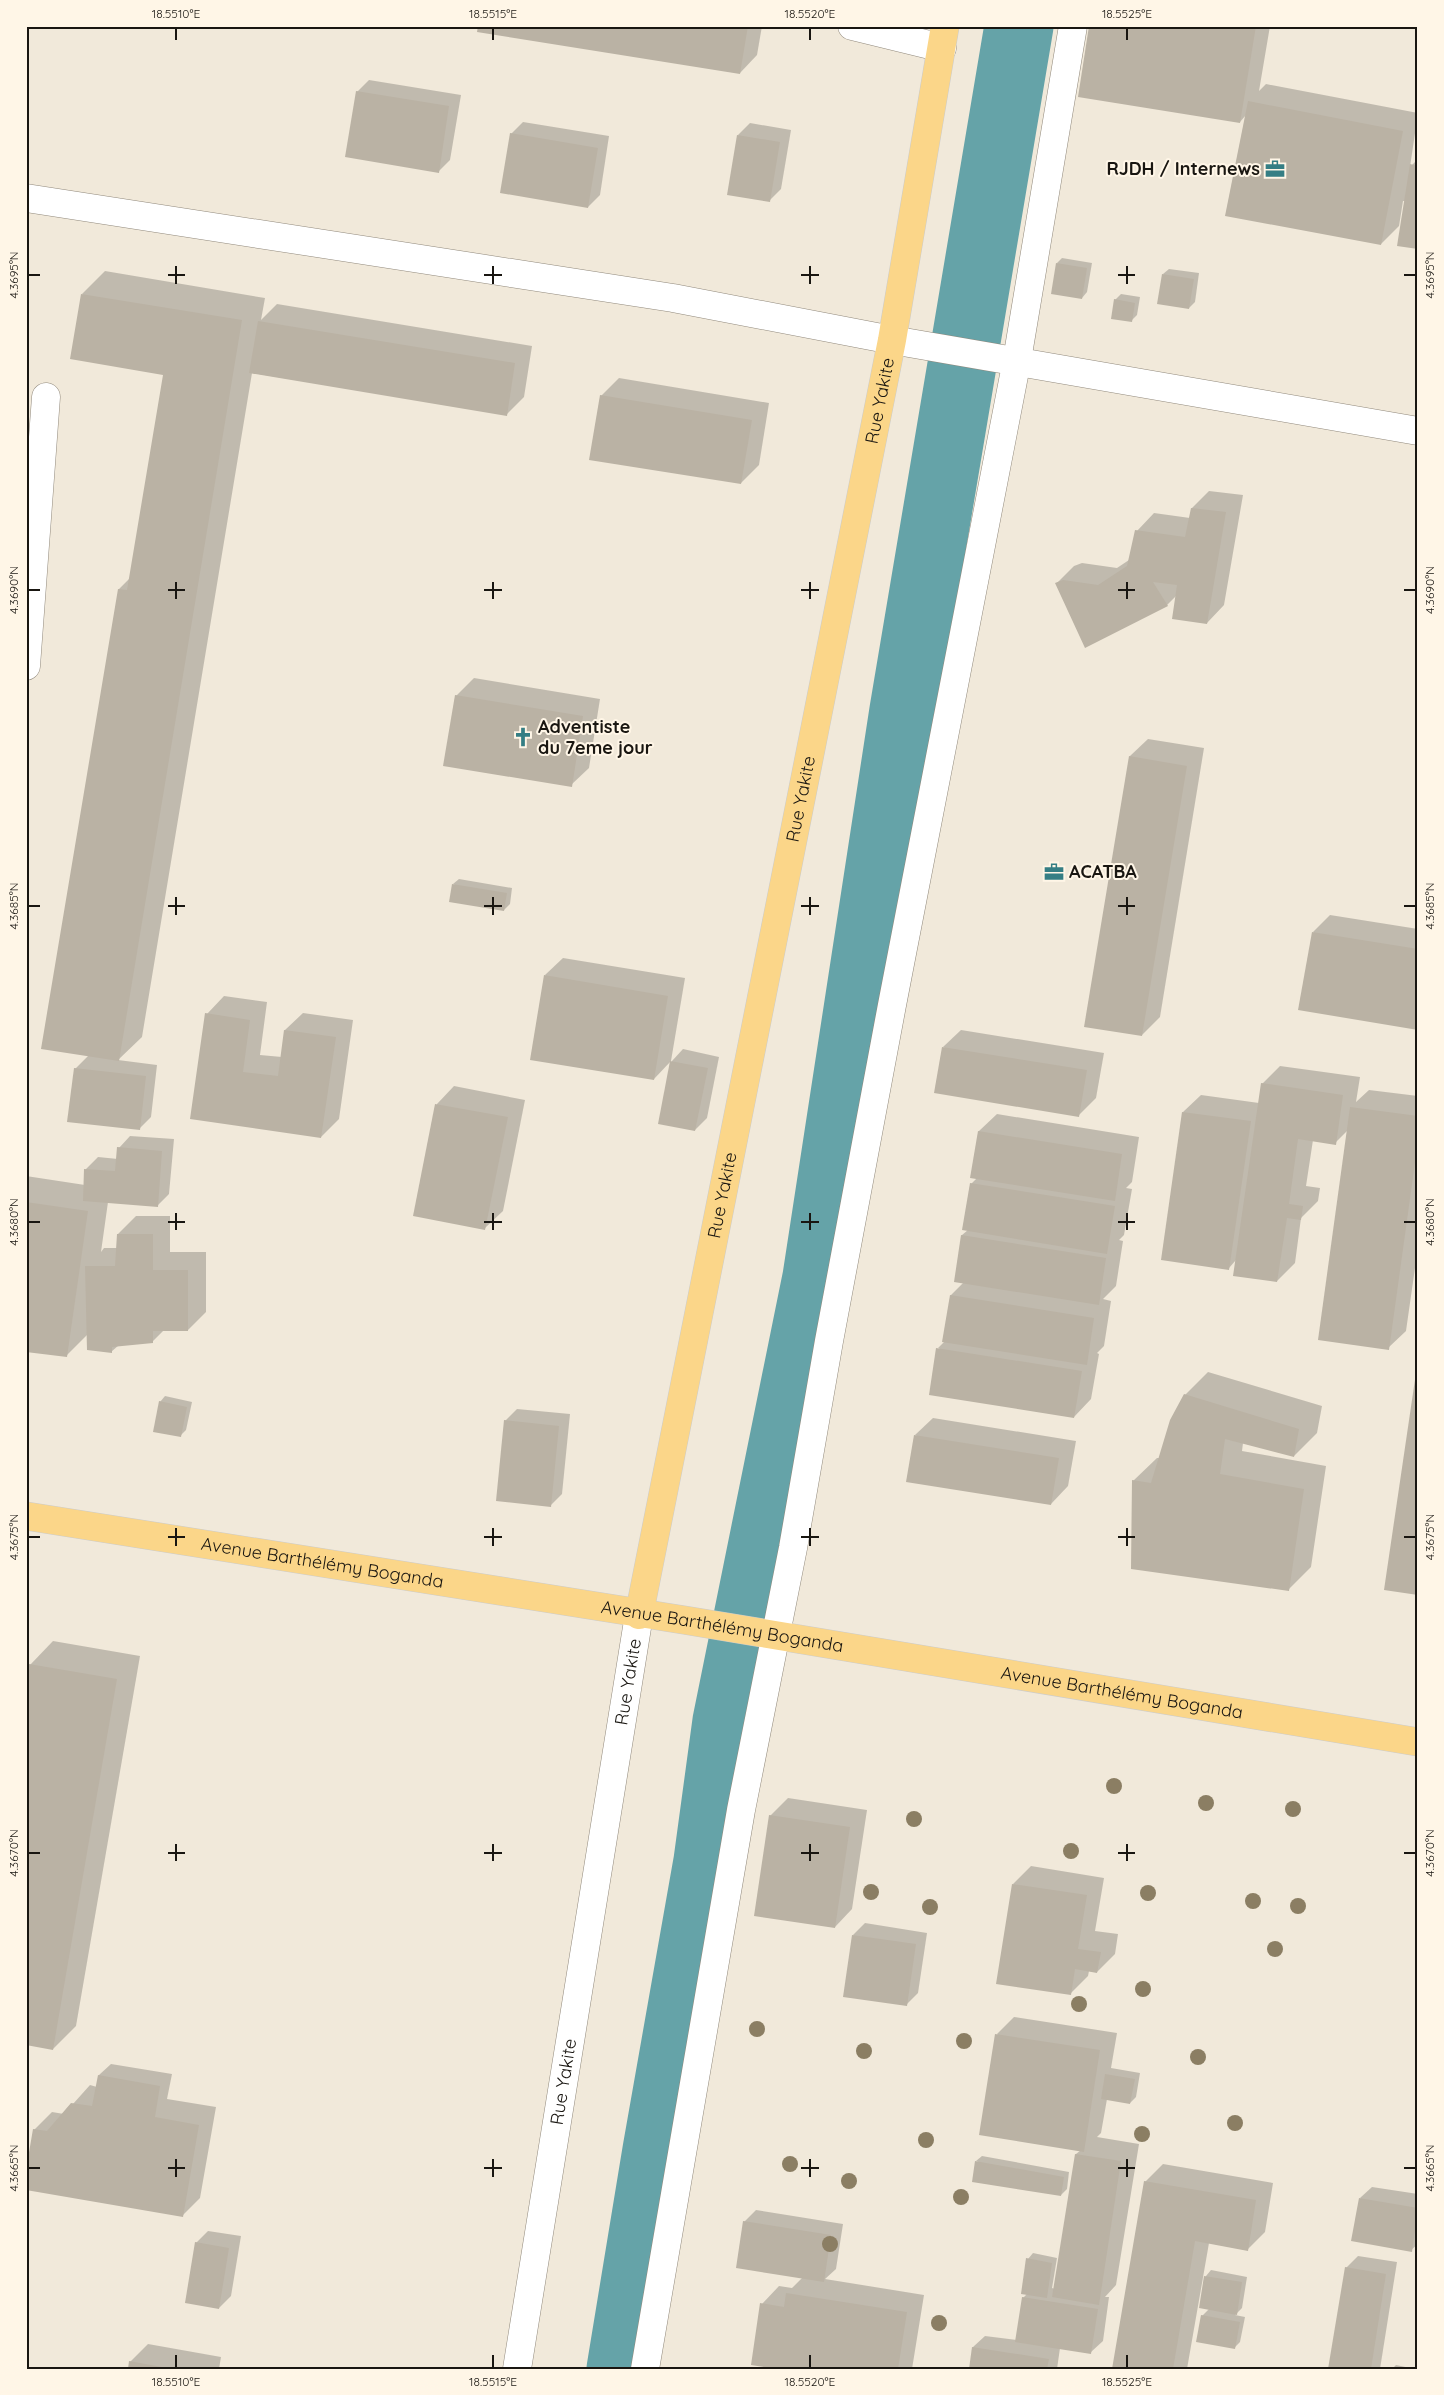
<svg xmlns="http://www.w3.org/2000/svg" width="1444" height="2395" viewBox="0 0 1444 2395" font-family="Quicksand,sans-serif">
	<style>
		.shadow { fill: #0003 }
		.lines { fill: none; stroke-linecap: round; stroke-linejoin: round }
		.river { stroke: #65a3a8; stroke-width: 69 }
		.building { fill: #bab2a4 }
		.minor-casing { stroke: #91897c; stroke-width: 29 }
		.major-casing { stroke: #cccccb; stroke-width: 29 }
		.minor { stroke: #fff; stroke-width: 28 }
		.major { stroke: #fbd689; stroke-width: 28 }
		.tree { fill: #8b7e63 }
		.ticks { fill: none; stroke: #191611; stroke-width: 2 }
		.labels { text-anchor: middle; stroke-width: 4; stroke-linejoin: round; paint-order: stroke }
		.poi-label { font-size: 18px; font-weight: bold; fill: #191611; stroke: #fff6e7; text-anchor: start }
		.street-label { font-size: 18px; fill: #191611; stroke: #fff6e7 }
		.neatline { fill: none; stroke: #191611; stroke-width: 2 }
		.ticks-label { font-size: 12px; text-anchor: middle; fill: #191611 }
	</style>
	<rect width="100%" height="100%" fill="#f1e9da"/>
	<!-- shadow -->
	<g class="shadow">
		<path d="M479,26H762L757,55L740,73Z"/>
		<path d="M1090,26H1270L1259,91L1266,84L1418,113L1410,167L1418,159V248L1406,201H1403L1399,226L1381,244L1246,115L1240,122Z"/>
		<path d="M369,80L461,95L450,160L438,172L357,92Z"/>
		<path d="M523,122L609,136L600,195L588,207L511,134Z"/>
		<path d="M750,123L791,130L781,189L769,201L738,135Z"/>
		<path d="M1062,258L1092,263L1087,292L1082,298L1057,263Z"/>
		<path d="M1169,269L1199,273L1195,302L1189,308L1163,274Z"/>
		<path d="M105,271L265,298L261,320L277,304L532,346L524,397L507,414L252,373L142,1037L118,1060L157,1065L151,1117L139,1129L75,1069L89,1055L43,1048L119,589L131,577L164,374L82,294Z"/>
		<path d="M1121,294L1140,297L1137,315L1131,321L1115,300Z"/>
		<path d="M619,378L769,403L759,465L741,483L601,396Z"/>
		<path d="M1209,491L1243,495L1224,605L1207,623L1176,596L1167,605L1056,584L1074,566L1082,563L1117,568L1129,560L1137,531L1154,513L1190,518L1192,508Z"/>
		<path d="M474,678L600,699L589,768L571,785L456,696Z"/>
		<path d="M1148,739L1204,748L1160,1017L1142,1035L1130,756Z"/>
		<path d="M459,879L512,888L510,904L504,910L453,884Z"/>
		<path d="M1330,915L1418,929V1028L1313,932Z"/>
		<path d="M563,958L685,978L671,1061L654,1079L545,975Z"/>
		<path d="M224,996L267,1002L260,1055L282,1057L285,1030L303,1013L353,1020L339,1119L321,1137L192,1118L207,1014Z"/>
		<path d="M961,1030L1104,1053L1096,1098L1079,1115L943,1047Z"/>
		<path d="M683,1049L719,1057L707,1118L695,1130L659,1123L672,1061Z"/>
		<path d="M1280,1066L1360,1077L1356,1102L1369,1090L1418,1096V1247L1406,1331L1388,1348L1348,1130L1335,1143L1313,1140L1306,1186L1320,1188L1318,1201L1301,1218L1295,1263L1277,1281L1236,1260L1229,1268L1183,1112L1201,1095L1259,1103L1262,1084Z"/>
		<path d="M454,1086L525,1100L503,1211L485,1228L415,1215L437,1104Z"/>
		<path d="M997,1114L1139,1137L1132,1182L1126,1188L1132,1189L1124,1235L1119,1240L1123,1241L1116,1286L1103,1299L1111,1301L1104,1346L1097,1353L1099,1354L1091,1399L1074,1417L938,1348L945,1341L951,1295L964,1282L962,1235L968,1230L971,1184L977,1178L979,1131Z"/>
		<path d="M130,1136L174,1139L169,1194L157,1206L108,1202L101,1252L104,1248H117L118,1234L136,1216H170V1252H206V1312L188,1330H164L152,1342L119,1345L111,1352L88,1334L66,1356L26,1350V1176L85,1185L86,1169L98,1157L118,1159L119,1148Z"/>
		<path d="M1208,1372L1322,1406L1317,1433L1294,1456L1243,1443L1242,1451L1326,1466L1311,1567L1288,1590L1133,1481L1157,1458H1160L1185,1395Z"/>
		<path d="M165,1396L192,1402L186,1430L180,1436L160,1402Z"/>
		<path d="M517,1409L570,1414L562,1494L550,1506L505,1421Z"/>
		<path d="M933,1418L1076,1441L1068,1486L1051,1504L915,1435Z"/>
		<path d="M53,1641L140,1656L76,2026L53,2049L30,1665Z"/>
		<path d="M788,1798L867,1810L852,1909L835,1927L770,1816Z"/>
		<path d="M1031,1866L1104,1878L1095,1931L1118,1934L1115,1954L1097,1972L1089,1971L1088,1976L1070,1994L1013,1884Z"/>
		<path d="M865,1923L927,1933L918,1993L906,2005L853,1935Z"/>
		<path d="M1014,2017L1117,2033L1111,2068L1140,2073L1136,2097L1130,2103L1107,2099L1101,2133L1097,2137L1139,2144L1116,2285L1105,2297H1109L1103,2341L1091,2352L1060,2348L1057,2369H970L973,2347L985,2336L1017,2340L1023,2298L1027,2294L1028,2259L1033,2253L1057,2258L1052,2288L1055,2289L1076,2154L1081,2150L997,2034Z"/>
		<path d="M111,2064L172,2074L167,2099L216,2107L200,2198L182,2216L27,2189L26,2193V2154H30L34,2130L52,2112L64,2114L90,2085L97,2087L99,2075Z"/>
		<path d="M982,2156L1069,2172L1067,2189L1061,2195L976,2161Z"/>
		<path d="M1163,2164L1273,2183L1265,2232L1247,2250L1209,2243L1187,2369H1113L1145,2182Z"/>
		<path d="M1372,2187L1418,2194V2244L1411,2250L1360,2198Z"/>
		<path d="M756,2210L843,2224L836,2269L825,2279L924,2295L912,2369H786L762,2304L779,2286L792,2288L803,2277L744,2222Z"/>
		<path d="M208,2231L241,2236L231,2296L219,2308L196,2243Z"/>
		<path d="M1358,2256L1397,2262L1380,2369H1329L1346,2268Z"/>
		<path d="M1211,2270L1247,2277L1242,2308L1235,2315L1245,2317L1240,2342L1234,2348L1202,2316L1209,2309L1200,2307L1206,2276Z"/>
		<path d="M148,2344L221,2357L219,2369H129L130,2362Z"/>
		<path d="M1396,2365L1415,2369H1392Z"/>
	</g>
	<g class="lines">
		<!-- river -->
		<path class="river" d="M621,2369L657,2150L708,1861L727,1721L817,1277L904,710L1019,26"/>
	</g>
	<!-- building -->
	<g class="building">
		<path d="M478,26H748L740,74L477,32Z"/>
		<path d="M1089,26H1256L1240,123L1078,97Z"/>
		<path d="M356,91L449,106L439,173L345,157Z"/>
		<path d="M1248,101L1403,131L1381,245L1225,216Z"/>
		<path d="M510,133L598,148L588,208L500,193Z"/>
		<path d="M737,135L780,142L770,202L727,195Z"/>
		<path d="M1410,164L1418,166V249L1397,246Z"/>
		<path d="M1056,263L1087,268L1082,299L1051,294Z"/>
		<path d="M1162,274L1194,279L1189,309L1157,304Z"/>
		<path d="M81,294L242,320L119,1061L41,1049L118,589L127,590L163,375L70,359Z"/>
		<path d="M1114,299L1135,303L1132,322L1111,319Z"/>
		<path d="M258,321L515,363L507,416L249,373Z"/>
		<path d="M600,395L752,420L741,484L589,460Z"/>
		<path d="M1191,508L1226,512L1207,624L1172,619L1177,585L1153,582L1168,606L1085,648L1055,583L1063,580L1098,585L1127,566L1135,530L1185,537Z"/>
		<path d="M455,695L583,716L572,787L443,766Z"/>
		<path d="M1129,756L1187,766L1142,1036L1084,1027Z"/>
		<path d="M452,884L507,893L504,911L449,902Z"/>
		<path d="M1312,932L1418,949V1030L1298,1010Z"/>
		<path d="M544,975L668,996L654,1080L530,1060Z"/>
		<path d="M205,1013L250,1020L243,1072L278,1076L284,1030L336,1037L321,1138L190,1119Z"/>
		<path d="M942,1047L1087,1070L1079,1117L934,1093Z"/>
		<path d="M670,1061L708,1068L695,1131L658,1124Z"/>
		<path d="M74,1068L146,1076L140,1130L67,1122Z"/>
		<path d="M1261,1083L1343,1095L1336,1145L1298,1139L1289,1204L1303,1206L1301,1220L1287,1218L1277,1282L1233,1276Z"/>
		<path d="M435,1104L508,1117L485,1230L413,1216Z"/>
		<path d="M1350,1107L1418,1116V1141L1389,1350L1318,1340Z"/>
		<path d="M1182,1112L1251,1121L1229,1270L1161,1260Z"/>
		<path d="M978,1131L1122,1154L1115,1201L970,1178Z"/>
		<path d="M117,1147L162,1151L158,1207L83,1201L84,1169L115,1171Z"/>
		<path d="M970,1183L1115,1206L1107,1254L962,1230Z"/>
		<path d="M26,1202L88,1211L67,1357L26,1352Z"/>
		<path d="M117,1234H153V1270H188V1331H153V1343L112,1347V1353L87,1350L85,1266H115Z"/>
		<path d="M961,1235L1106,1258L1099,1305L954,1282Z"/>
		<path d="M950,1295L1094,1318L1087,1365L942,1342Z"/>
		<path d="M936,1348L1082,1371L1074,1418L929,1395Z"/>
		<path d="M1417,1366H1418V1595L1384,1590Z"/>
		<path d="M1184,1394L1299,1429L1294,1457L1225,1439L1220,1474L1304,1489L1289,1591L1131,1569L1132,1480L1151,1483L1170,1420Z"/>
		<path d="M159,1401L187,1407L181,1437L153,1432Z"/>
		<path d="M504,1420L559,1426L551,1507L496,1501Z"/>
		<path d="M914,1435L1059,1458L1051,1505L906,1482Z"/>
		<path d="M29,1664L117,1679L53,2050L26,2045V1678Z"/>
		<path d="M769,1815L850,1827L835,1928L754,1916Z"/>
		<path d="M1012,1884L1087,1895L1078,1949L1101,1952L1097,1973L1075,1969L1071,1995L996,1984Z"/>
		<path d="M852,1935L916,1944L907,2006L843,1997Z"/>
		<path d="M995,2034L1100,2050L1084,2152L979,2135Z"/>
		<path d="M1105,2074L1135,2079L1130,2104L1101,2099Z"/>
		<path d="M98,2075L160,2086L155,2117L199,2125L183,2217L26,2190V2170L33,2129L47,2131L71,2103L92,2106Z"/>
		<path d="M1075,2154L1121,2161L1099,2305L1052,2297Z"/>
		<path d="M975,2161L1064,2177L1061,2196L972,2182Z"/>
		<path d="M1144,2181L1256,2200L1248,2251L1195,2241L1173,2369H1112Z"/>
		<path d="M1359,2198L1418,2208L1412,2252L1351,2241Z"/>
		<path d="M743,2221L831,2235L824,2282L736,2268Z"/>
		<path d="M195,2242L229,2248L219,2309L185,2303Z"/>
		<path d="M1026,2258L1052,2263L1047,2298L1021,2294Z"/>
		<path d="M1345,2267L1386,2274L1371,2369H1328Z"/>
		<path d="M1204,2276L1242,2282L1237,2315L1199,2308Z"/>
		<path d="M786,2293L907,2312L898,2369H778L751,2365L760,2303L784,2307Z"/>
		<path d="M1022,2297L1098,2309L1091,2354L1015,2342Z"/>
		<path d="M1201,2315L1240,2322L1235,2349L1196,2342Z"/>
		<path d="M972,2347L1049,2359L1047,2369H969Z"/>
		<path d="M129,2361L167,2368V2369H128Z"/>
	</g>
	<g class="lines">
		<defs>
			<g id="minor">
				<path d="M852,26L942,48"/>
				<path d="M26,198L673,298L892,340L1418,431"/>
				<path d="M26,666L46,397"/>
				<path id="s1" d="M517,2369L639,1615"/>
				<path d="M645,2369L741,1810L793,1548L829,1341L892,1005L1017,360L1073,26"/>
			</g>
			<g id="major">
				<path id="s2" d="M26,1516L684,1620L1418,1742"/>
				<path id="s3" d="M639,1615L892,340L945,26"/>
			</g>
		</defs>
		<!-- minor casing -->
		<use href="#minor" class="minor-casing"/>
		<!-- major casing -->
		<use href="#major" class="major-casing"/>
		<!-- minor -->
		<use href="#minor" class="minor"/>
		<!-- major -->
		<use href="#major" class="major"/>
	</g>
	<!-- trees -->
	<g class="tree">
		<circle cx="1114" cy="1786" r="8"/>
		<circle cx="1206" cy="1803" r="8"/>
		<circle cx="1293" cy="1809" r="8"/>
		<circle cx="914" cy="1819" r="8"/>
		<circle cx="1071" cy="1851" r="8"/>
		<circle cx="871" cy="1892" r="8"/>
		<circle cx="1148" cy="1893" r="8"/>
		<circle cx="1253" cy="1901" r="8"/>
		<circle cx="1298" cy="1906" r="8"/>
		<circle cx="930" cy="1907" r="8"/>
		<circle cx="1275" cy="1949" r="8"/>
		<circle cx="1143" cy="1989" r="8"/>
		<circle cx="1079" cy="2004" r="8"/>
		<circle cx="757" cy="2029" r="8"/>
		<circle cx="964" cy="2041" r="8"/>
		<circle cx="864" cy="2051" r="8"/>
		<circle cx="1198" cy="2057" r="8"/>
		<circle cx="1235" cy="2123" r="8"/>
		<circle cx="1142" cy="2134" r="8"/>
		<circle cx="926" cy="2140" r="8"/>
		<circle cx="790" cy="2164" r="8"/>
		<circle cx="849" cy="2181" r="8"/>
		<circle cx="961" cy="2197" r="8"/>
		<circle cx="830" cy="2244" r="8"/>
		<circle cx="939" cy="2323" r="8"/>
	</g>
	<!-- ticks -->
	<path class="ticks" d="M176,28V40M493,28V40M810,28V40M1127,28V40M176,266V284M493,266V284M810,266V284M1127,266V284M28,275H40M168,275H185M484,275H502M801,275H819M1118,275H1135M1404,275H1416M176,582V599M493,582V599M810,582V599M1127,582V599M28,590H40M168,590H185M484,590H502M801,590H819M1118,590H1135M1404,590H1416M176,897V915M493,897V915M810,897V915M1127,897V915M28,906H40M168,906H185M484,906H502M801,906H819M1118,906H1135M1404,906H1416M176,1213V1230M493,1213V1230M810,1213V1230M1127,1213V1230M28,1222H40M168,1222H185M484,1222H502M801,1222H819M1118,1222H1135M1404,1222H1416M176,1528V1546M493,1528V1546M810,1528V1546M1127,1528V1546M28,1537H40M168,1537H185M484,1537H502M801,1537H819M1118,1537H1135M1404,1537H1416M176,1844V1861M493,1844V1861M810,1844V1861M1127,1844V1861M28,1853H40M168,1853H185M484,1853H502M801,1853H819M1118,1853H1135M1404,1853H1416M176,2159V2177M493,2159V2177M810,2159V2177M1127,2159V2177M28,2168H40M168,2168H185M484,2168H502M801,2168H819M1118,2168H1135M1404,2168H1416M176,2355V2368M493,2355V2368M810,2355V2368M1127,2355V2368"/>
	<!-- icons -->
	<defs>
		<symbol id="office-bare" viewBox="-9 -9 18 18"><path d="M-6-3h4V-5.5h4V-3h4V5H-6ZM-1-4.5V-3h2v-1.5ZM-6 0V1H6V0Z" fill="#357e84" stroke="#fff6e7" stroke-width="2.5" paint-order="stroke"/></symbol>
		<symbol id="church-bare" viewBox="-9 -9 18 18"><path d="M-1.2-6h2.4v3.5h3.3v2.4h-3.3V6h-2.4V-.1h-3.3v-2.4h3.3Z" fill="#357e84" stroke="#fff6e7" stroke-width="2.5" paint-order="stroke"/></symbol>
	</defs>
	<g fill-rule="evenodd">
		<use href="#office-bare" x="1261" y="155" width="28" height="28"/>
		<use href="#church-bare" x="509" y="723" width="28" height="28"/>
		<use href="#office-bare" x="1040" y="858" width="28" height="28"/>
	</g>
	<g class="labels">
		<!-- poi labels -->
		<g class="poi-label">
			<text x="1260" y="175" text-anchor="end">RJDH / Internews</text>
			<text x="538" y="733">Adventiste<tspan x="538" dy="21">du 7eme jour</tspan></text>
			<text x="1069" y="878">ACATBA</text>
		</g>
		<!-- street labels -->
		<g class="street-label">
			<text dy="6" stroke="none"><textPath href="#s3" startOffset="1238">Rue Yakite</textPath></text>
			<text dy="6" stroke="none"><textPath href="#s3" startOffset="832">Rue Yakite</textPath></text>
			<text dy="6" stroke="none"><textPath href="#s3" startOffset="428">Rue Yakite</textPath></text>
			<text dy="6" stroke="none"><textPath href="#s2" startOffset="300">Avenue Barthélémy Boganda</textPath></text>
			<text dy="6" stroke="none"><textPath href="#s2" startOffset="705">Avenue Barthélémy Boganda</textPath></text>
			<text dy="6" stroke="none"><textPath href="#s1" startOffset="696">Rue Yakite</textPath></text>
			<text dy="6" stroke="none"><textPath href="#s2" startOffset="1110">Avenue Barthélémy Boganda</textPath></text>
			<text dy="6" stroke="none"><textPath href="#s1" startOffset="291">Rue Yakite</textPath></text>
		</g>
	</g>
	<!-- border -->
	<rect width="1444" height="2395" fill="none" stroke="#fff6e7" stroke-width="55"/>
	<rect x="28" y="28" width="1388" height="2340" class="neatline"/>
	<g class="ticks-label">
		<text x="176" y="18">18.5510°E</text>
		<text x="493" y="18">18.5515°E</text>
		<text x="810" y="18">18.5520°E</text>
		<text x="1127" y="18">18.5525°E</text>
		<text transform="translate(14 275) rotate(-90)" y="4">4.3695°N</text>
		<text transform="translate(1430 275) rotate(-90)" y="4">4.3695°N</text>
		<text transform="translate(14 590) rotate(-90)" y="4">4.3690°N</text>
		<text transform="translate(1430 590) rotate(-90)" y="4">4.3690°N</text>
		<text transform="translate(14 906) rotate(-90)" y="4">4.3685°N</text>
		<text transform="translate(1430 906) rotate(-90)" y="4">4.3685°N</text>
		<text transform="translate(14 1222) rotate(-90)" y="4">4.3680°N</text>
		<text transform="translate(1430 1222) rotate(-90)" y="4">4.3680°N</text>
		<text transform="translate(14 1537) rotate(-90)" y="4">4.3675°N</text>
		<text transform="translate(1430 1537) rotate(-90)" y="4">4.3675°N</text>
		<text transform="translate(14 1853) rotate(-90)" y="4">4.3670°N</text>
		<text transform="translate(1430 1853) rotate(-90)" y="4">4.3670°N</text>
		<text transform="translate(14 2168) rotate(-90)" y="4">4.3665°N</text>
		<text transform="translate(1430 2168) rotate(-90)" y="4">4.3665°N</text>
		<text x="176" y="2386">18.5510°E</text>
		<text x="493" y="2386">18.5515°E</text>
		<text x="810" y="2386">18.5520°E</text>
		<text x="1127" y="2386">18.5525°E</text>
	</g>
</svg>
